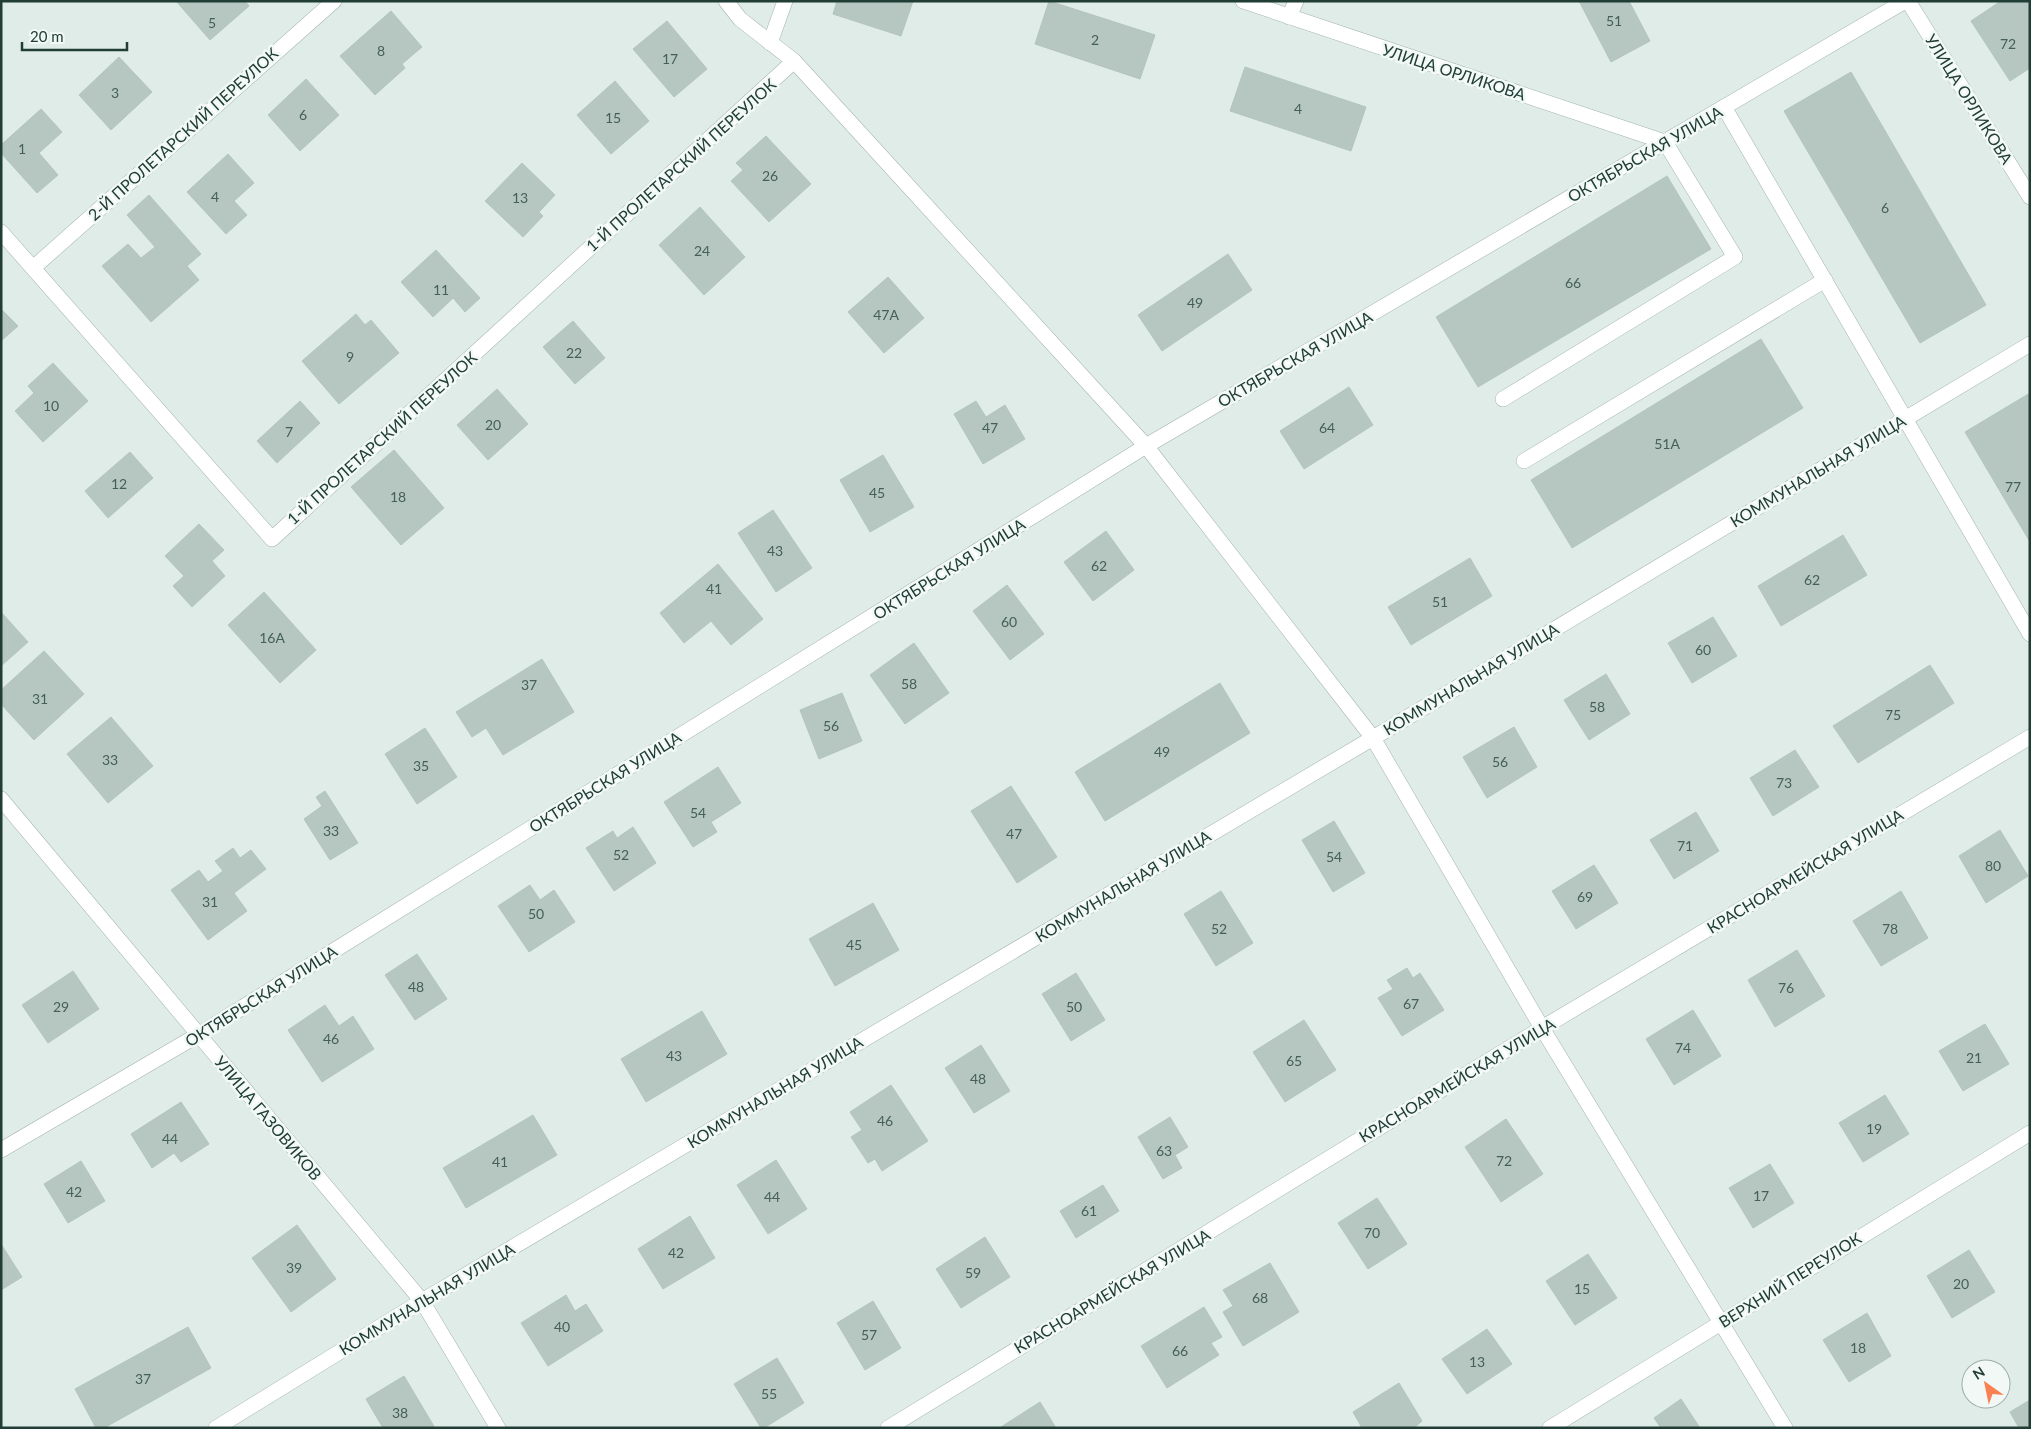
<svg xmlns="http://www.w3.org/2000/svg" width="2031" height="1429" viewBox="0 0 2031 1429" font-family="Lato,sans-serif">
	<style>
		.building { fill: #b5c7c0; stroke: #b2c6be }
		.lines { fill: none; stroke-linecap: round; stroke-linejoin: round }
		.minor-casing { stroke: #a3b4ae; stroke-width: 16 }
		.minor { stroke: #fff; stroke-width: 15 }
		.labels { text-anchor: middle; stroke-width: 5; stroke-linejoin: round; paint-order: stroke }
		.number-label { font-size: 14px; fill: #456058 }
		.street-label { font-size: 16px; fill: #203d36; stroke: #f1f8f5 }
	</style>
	<rect width="100%" height="100%" fill="#e0ece7"/>
	<!-- building -->
	<g class="building">
		<path d="M176,1H245L249,6L210,40Z"/>
		<path d="M837,1H913L901,36L833,14Z"/>
		<path d="M1049,1L1155,35L1140,79L1035,44Z"/>
		<path d="M1579,1H1629L1650,41L1611,62Z"/>
		<path d="M2001,1H2030V68L2010,81L1971,21Z"/>
		<path d="M391,11L422,47L402,64L405,68L375,95L340,56Z"/>
		<path d="M667,21L707,69L674,97L633,49Z"/>
		<path d="M119,57L152,92L111,130L79,95Z"/>
		<path d="M1245,67L1366,107L1351,151L1230,111Z"/>
		<path d="M1851,72L1986,305L1920,343L1784,111Z"/>
		<path d="M306,79L339,115L300,151L268,115Z"/>
		<path d="M615,81L649,121L611,154L577,115Z"/>
		<path d="M41,109L62,132L39,153L58,175L37,193L1,153V145Z"/>
		<path d="M766,136L811,184L769,222L731,181L743,170L736,163Z"/>
		<path d="M228,154L254,183L234,201L247,215L226,234L187,192Z"/>
		<path d="M522,163L555,195L539,212L543,216L523,237L485,201Z"/>
		<path d="M1667,176L1711,249L1478,387L1436,317Z"/>
		<path d="M149,195L201,254L187,266L199,280L151,322L102,266L128,244L141,258L155,247L127,215Z"/>
		<path d="M700,207L745,257L704,295L659,245Z"/>
		<path d="M436,250L480,298L465,312L453,298L433,317L401,282Z"/>
		<path d="M1228,254L1252,290L1162,351L1138,315Z"/>
		<path d="M888,277L924,318L884,353L848,312Z"/>
		<path d="M1,309L18,326L1,341Z"/>
		<path d="M356,314L365,325L371,320L399,353L339,404L302,361Z"/>
		<path d="M573,321L605,358L575,384L543,347Z"/>
		<path d="M1761,339L1803,408L1572,548L1531,480Z"/>
		<path d="M53,363L88,401L43,442L15,411L34,393L28,386Z"/>
		<path d="M1349,387L1373,425L1304,469L1280,431Z"/>
		<path d="M497,389L528,424L488,460L457,425Z"/>
		<path d="M2030,393V542L1965,432Z"/>
		<path d="M300,401L320,423L277,463L257,441Z"/>
		<path d="M976,401L986,417L1005,405L1025,439L983,464L954,414Z"/>
		<path d="M394,450L444,508L401,545L351,487Z"/>
		<path d="M130,452L153,478L108,518L85,491Z"/>
		<path d="M883,455L914,507L870,532L840,480Z"/>
		<path d="M773,510L812,568L776,592L738,533Z"/>
		<path d="M199,524L224,550L212,561L225,576L192,607L173,586L184,576L165,556Z"/>
		<path d="M1106,531L1134,570L1093,601L1064,562Z"/>
		<path d="M1843,535L1867,575L1781,626L1758,586Z"/>
		<path d="M1470,558L1492,596L1411,645L1388,607Z"/>
		<path d="M718,564L763,619L731,645L711,621L684,643L660,613Z"/>
		<path d="M1007,585L1044,634L1010,660L973,611Z"/>
		<path d="M264,592L316,650L280,683L228,625Z"/>
		<path d="M1,612L28,642L1,666Z"/>
		<path d="M1713,617L1737,656L1692,683L1668,643Z"/>
		<path d="M914,643L949,693L905,724L870,675Z"/>
		<path d="M44,651L84,694L34,740L1,704V690Z"/>
		<path d="M542,659L574,712L503,755L486,728L472,737L456,712Z"/>
		<path d="M1930,665L1954,703L1858,763L1833,726Z"/>
		<path d="M1606,674L1630,714L1589,740L1564,700Z"/>
		<path d="M1220,683L1250,733L1105,821L1075,772Z"/>
		<path d="M842,693L862,741L819,759L800,710Z"/>
		<path d="M111,717L153,766L108,803L67,754Z"/>
		<path d="M1514,727L1537,767L1487,798L1463,757Z"/>
		<path d="M425,728L457,777L417,804L385,754Z"/>
		<path d="M1795,750L1819,787L1773,816L1750,778Z"/>
		<path d="M718,767L741,803L711,822L717,832L693,847L664,802Z"/>
		<path d="M1011,786L1057,857L1017,883L971,811Z"/>
		<path d="M325,791L358,843L330,860L304,819L322,806L316,797Z"/>
		<path d="M1696,812L1719,851L1674,879L1650,840Z"/>
		<path d="M1334,821L1365,873L1333,892L1302,840Z"/>
		<path d="M633,827L656,863L614,891L586,848L613,831L617,838Z"/>
		<path d="M2000,830L2028,876L1986,903L1959,856Z"/>
		<path d="M233,848L240,858L251,850L266,869L234,893L247,911L208,940L171,890L199,870L208,882L223,871L215,861Z"/>
		<path d="M1594,865L1618,903L1576,929L1552,891Z"/>
		<path d="M530,885L540,900L554,890L575,922L529,952L498,906Z"/>
		<path d="M1221,891L1253,943L1216,966L1184,914Z"/>
		<path d="M1901,891L1928,938L1881,966L1853,921Z"/>
		<path d="M873,903L899,950L835,986L809,939Z"/>
		<path d="M1797,950L1825,996L1775,1027L1748,980Z"/>
		<path d="M417,954L447,999L415,1020L385,975Z"/>
		<path d="M1407,968L1413,978L1420,973L1444,1010L1402,1036L1378,998L1393,989L1387,980Z"/>
		<path d="M73,971L99,1009L48,1043L22,1005Z"/>
		<path d="M1076,973L1105,1020L1071,1041L1042,994Z"/>
		<path d="M325,1005L339,1026L353,1016L374,1049L322,1082L288,1030Z"/>
		<path d="M1693,1010L1721,1056L1674,1085L1646,1039Z"/>
		<path d="M702,1011L727,1054L646,1102L621,1059Z"/>
		<path d="M1304,1020L1336,1070L1285,1102L1253,1052Z"/>
		<path d="M1985,1024L2009,1064L1963,1091L1939,1051Z"/>
		<path d="M981,1045L1010,1091L974,1113L945,1068Z"/>
		<path d="M891,1085L928,1141L882,1171L875,1159L868,1163L851,1137L862,1130L850,1112Z"/>
		<path d="M1885,1095L1909,1134L1863,1162L1839,1123Z"/>
		<path d="M181,1102L209,1144L181,1162L174,1153L152,1168L131,1134Z"/>
		<path d="M533,1115L557,1155L466,1208L443,1168Z"/>
		<path d="M1170,1117L1188,1147L1175,1155L1182,1168L1163,1179L1138,1137Z"/>
		<path d="M1506,1119L1543,1174L1501,1202L1465,1147Z"/>
		<path d="M776,1160L807,1209L768,1234L737,1185Z"/>
		<path d="M81,1161L105,1201L68,1223L44,1184Z"/>
		<path d="M1770,1164L1794,1203L1753,1228L1729,1188Z"/>
		<path d="M1103,1185L1119,1211L1076,1238L1060,1211Z"/>
		<path d="M1377,1198L1407,1244L1368,1269L1338,1223Z"/>
		<path d="M690,1216L715,1258L663,1289L638,1249Z"/>
		<path d="M297,1225L336,1279L291,1312L252,1258Z"/>
		<path d="M985,1237L1010,1277L961,1308L936,1269Z"/>
		<path d="M1,1244L22,1277L1,1290Z"/>
		<path d="M1969,1250L1995,1292L1952,1318L1927,1276Z"/>
		<path d="M1588,1254L1617,1298L1575,1325L1546,1281Z"/>
		<path d="M1270,1263L1299,1312L1243,1346L1223,1312L1233,1306L1223,1290Z"/>
		<path d="M566,1295L575,1311L586,1304L603,1331L548,1366L521,1323Z"/>
		<path d="M873,1301L901,1348L865,1370L837,1323Z"/>
		<path d="M1204,1307L1222,1337L1211,1343L1219,1355L1167,1388L1141,1346Z"/>
		<path d="M1867,1313L1891,1356L1849,1382L1823,1340Z"/>
		<path d="M188,1327L211,1368L104,1428H96L75,1389Z"/>
		<path d="M1487,1329L1512,1364L1467,1394L1442,1359Z"/>
		<path d="M777,1358L804,1403L764,1428H761L734,1384Z"/>
		<path d="M404,1376L435,1428H383L366,1399Z"/>
		<path d="M1399,1383L1422,1421L1414,1428H1362L1353,1412Z"/>
		<path d="M1681,1399L1700,1428H1661L1654,1418Z"/>
		<path d="M2030,1400V1428H2019L2010,1412Z"/>
		<path d="M1040,1402L1056,1428H1001V1427Z"/>
	</g>
	<g class="lines">
		<defs>
			<g id="minor">
				<path d="M726,1L740,19L794,61L1146,446L1373,738L1542,1028L1785,1428"/>
				<path d="M1243,1L1665,142L1735,257L1503,399"/>
				<path d="M1908,1L2030,197"/>
				<path d="M1289,17L1296,1"/>
				<path d="M770,43L785,1"/>
				<path d="M1724,107L2030,634"/>
				<path d="M1,232L272,539L794,61"/>
				<path d="M33,268L334,1"/>
				<path d="M1524,461L1825,280"/>
				<path d="M1,799L422,1301L498,1428"/>
				<path d="M1,1150L198,1035L1146,446L1905,1"/>
				<path d="M216,1428L422,1301L1373,738L2030,344"/>
				<path d="M888,1428L1542,1028L2030,737"/>
				<path d="M1550,1428L2030,1133"/>
			</g>
		</defs>
		<!-- minor casing -->
		<use href="#minor" class="minor-casing"/>
		<!-- minor -->
		<use href="#minor" class="minor"/>
	</g>
	<g class="labels">
		<!-- number labels -->
		<g class="number-label">
			<text x="1614" y="26">51</text>
			<text x="212" y="28">5</text>
			<text x="1095" y="45">2</text>
			<text x="2008" y="49">72</text>
			<text x="381" y="56">8</text>
			<text x="670" y="64">17</text>
			<text x="115" y="98">3</text>
			<text x="1298" y="114">4</text>
			<text x="303" y="120">6</text>
			<text x="613" y="123">15</text>
			<text x="22" y="154">1</text>
			<text x="770" y="181">26</text>
			<text x="215" y="202">4</text>
			<text x="520" y="203">13</text>
			<text x="1885" y="213">6</text>
			<text x="702" y="256">24</text>
			<text x="1573" y="288">66</text>
			<text x="441" y="295">11</text>
			<text x="1195" y="308">49</text>
			<text x="886" y="320">47А</text>
			<text x="574" y="358">22</text>
			<text x="350" y="362">9</text>
			<text x="51" y="411">10</text>
			<text x="493" y="430">20</text>
			<text x="990" y="433">47</text>
			<text x="1327" y="433">64</text>
			<text x="289" y="437">7</text>
			<text x="1667" y="449">51А</text>
			<text x="119" y="489">12</text>
			<text x="2013" y="492">77</text>
			<text x="877" y="498">45</text>
			<text x="398" y="502">18</text>
			<text x="775" y="556">43</text>
			<text x="1099" y="571">62</text>
			<text x="1812" y="585">62</text>
			<text x="714" y="594">41</text>
			<text x="1440" y="607">51</text>
			<text x="1009" y="627">60</text>
			<text x="272" y="643">16А</text>
			<text x="1703" y="655">60</text>
			<text x="909" y="689">58</text>
			<text x="529" y="690">37</text>
			<text x="40" y="704">31</text>
			<text x="1597" y="712">58</text>
			<text x="1893" y="720">75</text>
			<text x="831" y="731">56</text>
			<text x="1162" y="757">49</text>
			<text x="110" y="765">33</text>
			<text x="1500" y="767">56</text>
			<text x="421" y="771">35</text>
			<text x="1784" y="788">73</text>
			<text x="698" y="818">54</text>
			<text x="331" y="836">33</text>
			<text x="1014" y="839">47</text>
			<text x="1685" y="851">71</text>
			<text x="621" y="860">52</text>
			<text x="1334" y="862">54</text>
			<text x="1993" y="871">80</text>
			<text x="1585" y="902">69</text>
			<text x="210" y="907">31</text>
			<text x="536" y="919">50</text>
			<text x="1219" y="934">52</text>
			<text x="1890" y="934">78</text>
			<text x="854" y="950">45</text>
			<text x="416" y="992">48</text>
			<text x="1786" y="993">76</text>
			<text x="1411" y="1009">67</text>
			<text x="61" y="1012">29</text>
			<text x="1074" y="1012">50</text>
			<text x="331" y="1044">46</text>
			<text x="1683" y="1053">74</text>
			<text x="674" y="1061">43</text>
			<text x="1974" y="1063">21</text>
			<text x="1294" y="1066">65</text>
			<text x="978" y="1084">48</text>
			<text x="885" y="1126">46</text>
			<text x="1874" y="1134">19</text>
			<text x="170" y="1144">44</text>
			<text x="1164" y="1156">63</text>
			<text x="1504" y="1166">72</text>
			<text x="500" y="1167">41</text>
			<text x="74" y="1197">42</text>
			<text x="1761" y="1201">17</text>
			<text x="772" y="1202">44</text>
			<text x="1089" y="1216">61</text>
			<text x="1372" y="1238">70</text>
			<text x="676" y="1258">42</text>
			<text x="294" y="1273">39</text>
			<text x="973" y="1278">59</text>
			<text x="1961" y="1289">20</text>
			<text x="1582" y="1294">15</text>
			<text x="1260" y="1303">68</text>
			<text x="562" y="1332">40</text>
			<text x="869" y="1340">57</text>
			<text x="1858" y="1353">18</text>
			<text x="1180" y="1356">66</text>
			<text x="1477" y="1367">13</text>
			<text x="143" y="1384">37</text>
			<text x="769" y="1399">55</text>
			<text x="400" y="1418">38</text>
		</g>
		<!-- street labels -->
		<g class="street-label">
			<text transform="translate(1454 72) rotate(18)" y="6">УЛИЦА ОРЛИКОВА</text>
			<text transform="translate(1969 99) rotate(58)" y="6">УЛИЦА ОРЛИКОВА</text>
			<text transform="translate(183 134) rotate(-42)" y="6">2-Й ПРОЛЕТАРСКИЙ ПЕРЕУЛОК</text>
			<text transform="translate(1645 154) rotate(-30)" y="6">ОКТЯБРЬСКАЯ УЛИЦА</text>
			<text transform="translate(681 165) rotate(-42)" y="6">1-Й ПРОЛЕТАРСКИЙ ПЕРЕУЛОК</text>
			<text transform="translate(1295 359) rotate(-30)" y="6">ОКТЯБРЬСКАЯ УЛИЦА</text>
			<text transform="translate(382 438) rotate(-42)" y="6">1-Й ПРОЛЕТАРСКИЙ ПЕРЕУЛОК</text>
			<text transform="translate(1818 471) rotate(-31)" y="6">КОММУНАЛЬНАЯ УЛИЦА</text>
			<text transform="translate(949 569) rotate(-32)" y="6">ОКТЯБРЬСКАЯ УЛИЦА</text>
			<text transform="translate(1471 679) rotate(-31)" y="6">КОММУНАЛЬНАЯ УЛИЦА</text>
			<text transform="translate(605 782) rotate(-32)" y="6">ОКТЯБРЬСКАЯ УЛИЦА</text>
			<text transform="translate(1805 871) rotate(-31)" y="6">КРАСНОАРМЕЙСКАЯ УЛИЦА</text>
			<text transform="translate(1123 886) rotate(-31)" y="6">КОММУНАЛЬНАЯ УЛИЦА</text>
			<text transform="translate(261 996) rotate(-32)" y="6">ОКТЯБРЬСКАЯ УЛИЦА</text>
			<text transform="translate(1457 1080) rotate(-31)" y="6">КРАСНОАРМЕЙСКАЯ УЛИЦА</text>
			<text transform="translate(775 1092) rotate(-31)" y="6">КОММУНАЛЬНАЯ УЛИЦА</text>
			<text transform="translate(268 1118) rotate(50)" y="6">УЛИЦА ГАЗОВИКОВ</text>
			<text transform="translate(1790 1280) rotate(-32)" y="6">ВЕРХНИЙ ПЕРЕУЛОК</text>
			<text transform="translate(1112 1291) rotate(-31)" y="6">КРАСНОАРМЕЙСКАЯ УЛИЦА</text>
			<text transform="translate(427 1299) rotate(-31)" y="6">КОММУНАЛЬНАЯ УЛИЦА</text>
		</g>
	</g>
	<!-- border -->
	<rect width="2031" height="1429" fill="none" stroke="#203d36" stroke-width="5"/>
	<!-- north arrow -->
	<g transform="translate(1986 1384) rotate(327)"><circle r="24" fill="#f1f8f5" stroke="#9dada9"/>
	<path d="M0-4L9 19L0 12L-9 19Z" fill="#f98151"/>
	<text y="-8" font-size="14" font-weight="bold" text-anchor="middle" fill="#203d36">N</text>
	</g>
	<!-- scale -->
	<path d="M22 42v8h105v-8" fill="none" stroke="#203d36" stroke-width="2.5"/>
	<text x="30" y="42" font-size="15" fill="#203d36" stroke="#f1f8f5" stroke-width="4" paint-order="stroke">20 m</text>
</svg>
